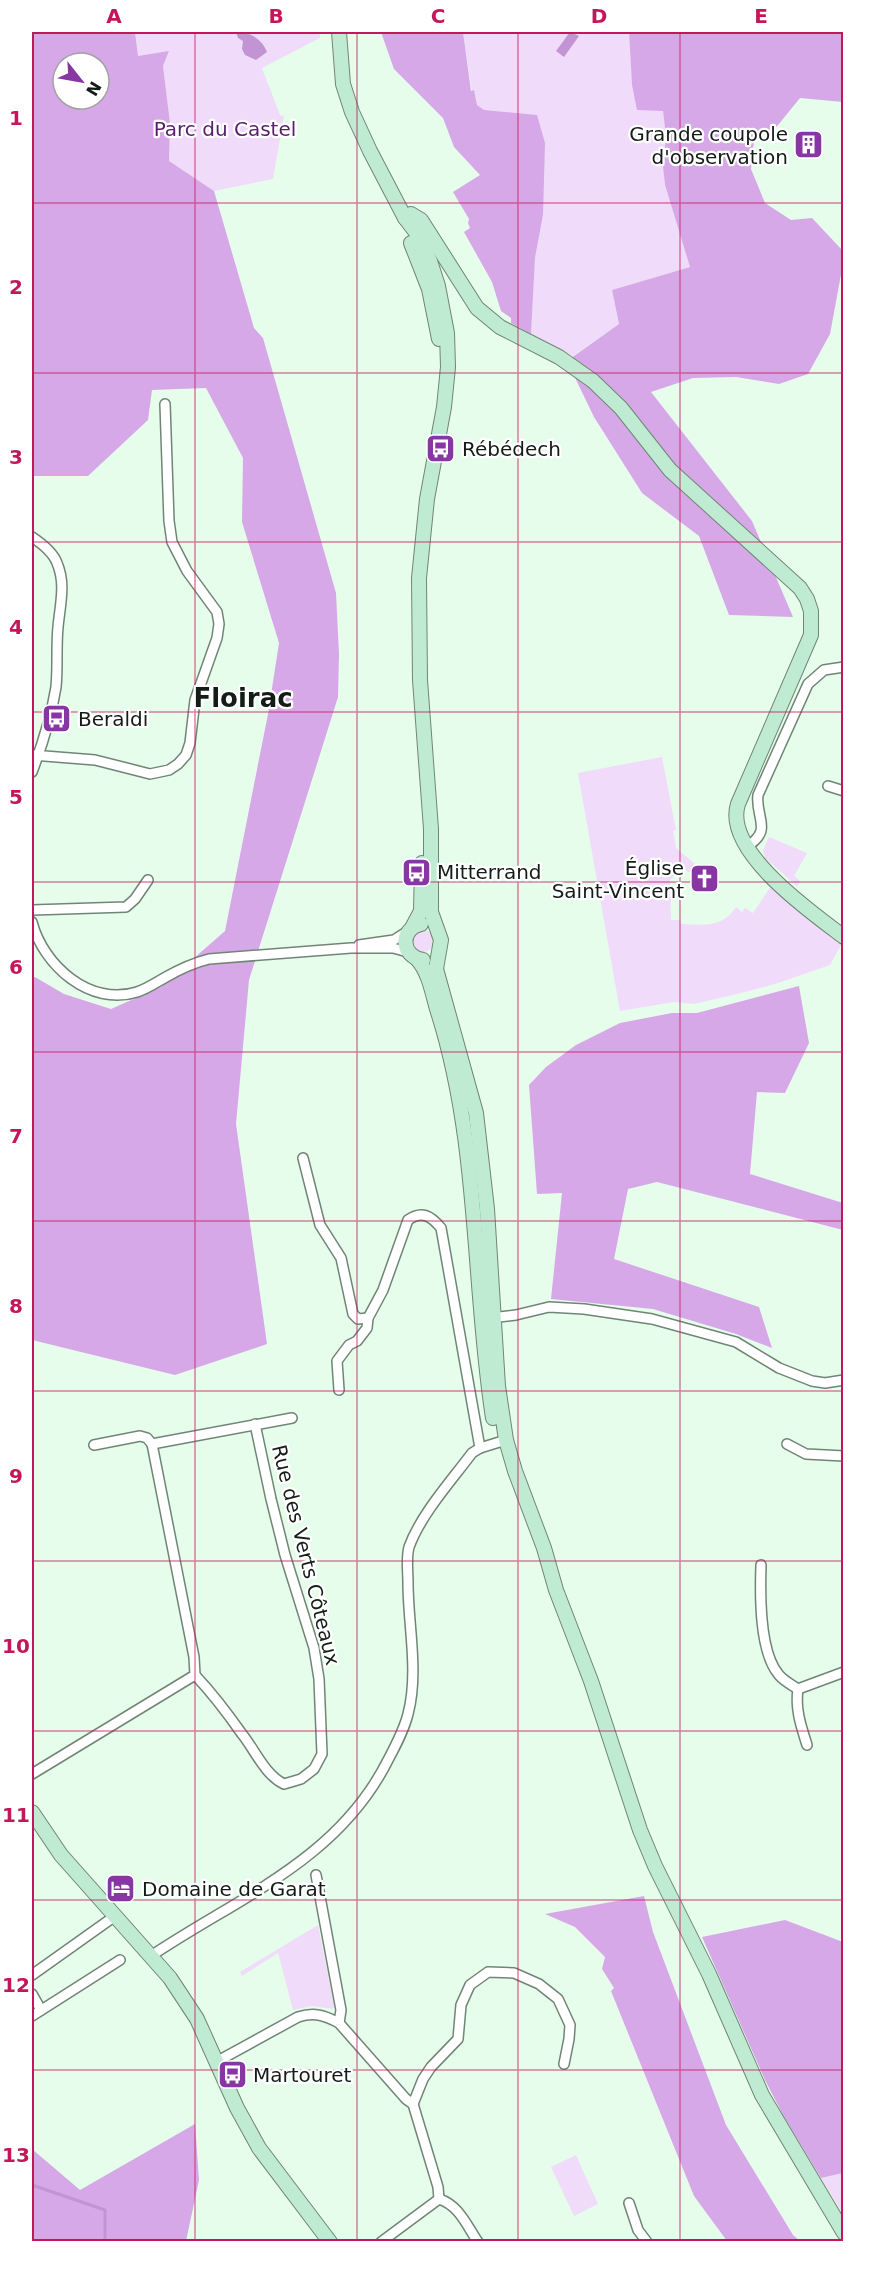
<svg xmlns="http://www.w3.org/2000/svg" width="875" height="2273" viewBox="0 0 875 2273" font-family="'DejaVu Sans',sans-serif">
	<style>
		.green { fill: #f1dbfa }
		.forest { fill: #d6a8e8; fill-rule: evenodd }
		.water { fill: #c294d3 }
		.lines { fill: none; stroke-linecap: round; stroke-linejoin: round }
		.stream { stroke: #c294d3; stroke-width: 3 }
		.street-casing { stroke: #718576; stroke-width: 12 }
		.secondary-casing { stroke: #718576; stroke-width: 16 }
		.street { stroke: #fff; stroke-width: 9 }
		.secondary { stroke: #bfebd2; stroke-width: 14 }
		.grid { fill: none; stroke: #c2185b; stroke-width: 1.5; stroke-opacity: 0.55 }
		.labels { text-anchor: middle; stroke-width: 4.5; stroke-linejoin: round; paint-order: stroke }
		.park-label { font-size: 20px; fill: #571f6a; stroke: #fff }
		.poi-label { font-size: 20px; fill: #141c17; stroke: #fff; text-anchor: start }
		.street-label { font-size: 20px; fill: #141c17; stroke: #fff }
		.district-label { font-size: 26px; font-weight: bold; fill: #141c17; stroke: #fff }
		.neatline { fill: none; stroke: #c2185b; stroke-width: 2 }
		.grid-label { font-size: 20px; text-anchor: middle; font-weight: bold; fill: #c2185b }
	</style>
	<rect width="100%" height="100%" fill="#e6fdeb"/>
	<!-- green -->
	<g class="green">
		<path d="M135,32H320V38L262,68L280,115L284,116L273,179L214,191L169,162L170,123L163,66L169,52L138,56Z"/>
		<path d="M463,32H629L632,85L663,111L666,137L663,167L665,185L690,267L612,290L619,324L573,356L531,334L535,258L543,215L483,110L477,105L474,90L472,92Z"/>
		<path d="M662,757L676,830L673,831L676,848L695,864L690,873L683,868L670,880L671,920H680L681,924C704,925 722,928 736,907L742,912L745,908L753,913L771,886L841,945L830,965L775,984L733,995L694,1004L674,1002L620,1011L578,773Z"/>
		<path d="M769,837L807,853L794,876L800,881L797,886L765,858L763,850Z"/>
		<circle cx="423" cy="941" r="11"/>
		<path d="M318,1925L334,2005L333,2009L312,2006L293,2010L278,1953L242,1976L240,1972Z"/>
		<path d="M576,2155L598,2204L574,2216L551,2167Z"/>
		<path d="M843,2173H844L843,2214L821,2178Z"/>
	</g>
	<!-- forest -->
	<g class="forest">
		<path d="M32,32H135L138,56L169,51L163,66L170,123L169,161L214,191L254,328L263,338L336,593L339,654L338,697L249,980L236,1124L267,1344L175,1375L32,1340V978L35,977L64,994L111,1009L161,987L225,931L268,714L279,643L242,522L243,458L206,388L152,390L148,420L88,476H32ZM63,63H99V99H63Z"/>
		<path d="M381,32H463L471,91L474,90L477,105L484,110L537,115L545,143L543,215L535,258L531,334L511,323V318L501,311L492,282L464,232L470,228L468,223L469,219L453,192L480,175L454,147L443,118L394,69Z"/>
		<path d="M629,32H843V102L800,98L774,130L755,131L751,169L765,203L791,220L812,218L843,251V264L830,334L808,374L779,384L736,377L693,378L651,392L752,521L793,617L729,615L699,536L642,493L594,417L567,361L619,324L612,290L690,267L665,185L663,167L666,137L663,111L637,110L632,85Z"/>
		<path d="M799,986L809,1043L785,1093L757,1092L750,1174L843,1203V1230L657,1182L628,1189L614,1259L759,1307L772,1348L736,1334L653,1309L551,1299L562,1193L537,1194L529,1085L546,1067L576,1045L620,1023L672,1013H697Z"/>
		<path d="M644,1896L653,1932L726,2125L793,2235L800,2241H727L694,2196L611,1991L614,1988L602,1969L605,1957L575,1927L545,1914Z"/>
		<path d="M785,1920L843,1942V2173L821,2178L783,2115L765,2080L702,1937Z"/>
		<path d="M195,2124L199,2180L186,2241H32V2149L80,2190Z"/>
	</g>
	<!-- water -->
	<g class="water">
		<path d="M236,32C249,31 262,39 267,52L256,60L245,55L242,49L243,41L238,38Z"/>
		<path d="M570,32L579,36L564,57L556,51Z"/>
	</g>
	<g class="lines">
		<!-- stream -->
		<path class="stream" d="M32,2185L105,2210V2242"/>
		<defs>
			<g id="street">
				<path d="M32,537C41,543 53,552 57,563C66,584 60,605 58,627C56,647 58,667 56,687C51,718 43,743 32,772"/>
				<path d="M32,755L95,760L150,774L169,770L178,764L186,755L190,743L195,700L217,638L219,624L217,612L187,571L172,542L169,521L165,404"/>
				<path d="M828,786L844,791"/>
				<path d="M746,847C774,830 755,818 758,795L808,684L824,670L844,667"/>
				<path d="M32,910L126,907L135,899L148,880"/>
				<path d="M32,922C43,965 90,1007 137,992C147,989 157,982 166,977C180,969 193,963 209,959L351,948H393L408,952"/>
				<path d="M359,945L394,940L408,931"/>
				<path d="M303,1158L320,1225L341,1258L353,1314L358,1319L368,1318"/>
				<path d="M490,1318L516,1315L549,1307L584,1309L652,1319L736,1342L779,1368L812,1381L825,1383L844,1380"/>
				<path d="M339,1390L337,1361L349,1345L357,1341L367,1328L368,1318L383,1290L408,1220C422,1210 431,1216 441,1228L480,1448"/>
				<path d="M787,1444L806,1454L844,1456"/>
				<path d="M94,1445L140,1436L147,1438L152,1444L292,1418"/>
				<path d="M761,1565C760,1594 759,1652 779,1675C784,1681 792,1685 798,1689"/>
				<path d="M195,1675C212,1693 228,1714 242,1734C255,1750 265,1775 284,1784L301,1779L314,1769L322,1754L319,1679L314,1648L285,1555L271,1499L255,1424"/>
				<path d="M807,1745C801,1726 795,1709 798,1689L844,1672"/>
				<path d="M32,1774L195,1675L194,1657L152,1444"/>
				<path d="M316,1875L341,2010L339,2023"/>
				<path d="M151,1956C239,1897 338,1860 388,1760C396,1745 404,1730 408,1714C419,1672 408,1625 408,1583C408,1571 406,1558 409,1547C421,1514 452,1480 472,1453L480,1448L506,1440"/>
				<path d="M32,1975L115,1916"/>
				<path d="M32,1994L41,2010"/>
				<path d="M32,2016L120,1960"/>
				<path d="M216,2062L298,2017C314,2012 324,2015 339,2023L406,2099L413,2104L438,2187L439,2199"/>
				<path d="M413,2104L423,2079L431,2067L458,2039L461,2005L470,1985L488,1972L514,1973L539,1984L558,1999L570,2025L569,2039L564,2064"/>
				<path d="M629,2203L638,2230L647,2242"/>
				<path d="M381,2242L439,2199C459,2205 467,2226 478,2242"/>
			</g>
			<g id="secondary">
				<path d="M339,32L343,84L352,112L370,151L405,218L418,235L430,261L438,286L447,333L448,367L444,407L427,499L419,578L420,680L431,829V912L441,940L436,969L476,1113L487,1209L498,1386L506,1440L515,1471L544,1548L556,1590L591,1681L640,1830L655,1866L709,1974L762,2095L844,2233"/>
				<path d="M405,218L411,214L421,220L477,308L500,327L559,357L593,381L621,408L670,470L800,588L807,599L811,611V635L738,804C723,851 811,912 844,937"/>
				<path d="M411,243L429,289L439,339"/>
				<path d="M421,924C399,929 401,957 423,960"/>
				<path d="M413,926L421,911L422,863"/>
				<path d="M417,959C429,972 432,992 437,1009C480,1142 472,1282 493,1418"/>
				<path d="M32,1812L61,1855L170,1978L197,2019L237,2108L259,2148L330,2242"/>
			</g>
		</defs>
		<!-- street casing -->
		<use href="#street" class="street-casing"/>
		<!-- secondary casing -->
		<use href="#secondary" class="secondary-casing"/>
		<!-- street -->
		<use href="#street" class="street"/>
		<!-- secondary -->
		<use href="#secondary" class="secondary"/>
	</g>
	<!-- grid -->
	<path class="grid" d="M195,32V2242M357,32V2242M518,32V2242M680,32V2242M32,203H844M32,373H844M32,542H844M32,712H844M32,882H844M32,1052H844M32,1221H844M32,1391H844M32,1561H844M32,1731H844M32,1900H844M32,2070H844"/>
	<!-- icons -->
	<defs>
		<symbol id="building-square" viewBox="-11 -11 22 22"><rect x="-9" y="-9" width="18" height="18" rx="4" fill="#8936a5" stroke="#fff"/><path d="M-4-6H4V6H1V3H-1V6H-4ZM-2.5-4.3h1.7v1.8h-1.7ZM.8-4.3h1.7v1.8H.8ZM-2.5-1h1.7V.8h-1.7ZM.8-1h1.7V.8H.8Z" fill="#fff"/></symbol>
		<symbol id="bus-square" viewBox="-11 -11 22 22"><rect x="-9" y="-9" width="18" height="18" rx="4" fill="#8936a5" stroke="#fff"/><path d="M-5-6H5V4H4V6H2V4H-2V6H-4V4H-5ZM-3.5-4V0h7V-4ZM-3.5 1.2v1.5H-2V1.2ZM2 1.2v1.5H3.5V1.2Z" fill="#fff"/></symbol>
		<symbol id="church-square" viewBox="-11 -11 22 22"><rect x="-9" y="-9" width="18" height="18" rx="4" fill="#8936a5" stroke="#fff"/><path d="M-1.2-6h2.4v3.5h3.3v2.4h-3.3V6h-2.4V-.1h-3.3v-2.4h3.3Z" fill="#fff"/></symbol>
		<symbol id="hotel-square" viewBox="-11 -11 22 22"><rect x="-9" y="-9" width="18" height="18" rx="4" fill="#8936a5" stroke="#fff"/><path d="M-6-4.5h1.5V1H6V5H4.5V3h-9V5H-6ZM-4 0a1.8 1.8 0 1 1 3.6 0ZM.5 0V-2.5h3Q6-2.5 6 0Z" fill="#fff"/></symbol>
	</defs>
	<g fill-rule="evenodd">
		<use href="#building-square" x="792" y="128" width="33" height="33"/>
		<use href="#bus-square" x="424" y="432" width="33" height="33"/>
		<use href="#bus-square" x="40" y="702" width="33" height="33"/>
		<use href="#bus-square" x="400" y="856" width="33" height="33"/>
		<use href="#church-square" x="688" y="862" width="33" height="33"/>
		<use href="#hotel-square" x="104" y="1872" width="33" height="33"/>
		<use href="#bus-square" x="216" y="2058" width="33" height="33"/>
	</g>
	<g class="labels">
		<!-- park labels -->
		<g class="park-label">
			<text x="225" y="136">Parc du Castel</text>
		</g>
		<!-- poi labels -->
		<g class="poi-label">
			<text x="788" y="141" text-anchor="end">Grande coupole<tspan x="788" dy="23">d'observation</tspan></text>
			<text x="462" y="456">Rébédech</text>
			<text x="78" y="726">Beraldi</text>
			<text x="684" y="875" text-anchor="end">Église<tspan x="684" dy="23">Saint-Vincent</tspan></text>
			<text x="437" y="879">Mitterrand</text>
			<text x="142" y="1896">Domaine de Garat</text>
			<text x="253" y="2082">Martouret</text>
		</g>
		<!-- street labels -->
		<g class="street-label">
			<text transform="translate(306 1555) rotate(76)" y="7">Rue des Verts Côteaux</text>
		</g>
		<!-- district labels -->
		<g class="district-label">
			<text x="243" y="707">Floirac</text>
		</g>
	</g>
	<!-- border -->
	<rect width="875" height="2273" fill="none" stroke="#ffffff" stroke-width="66"/>
	<!-- north arrow -->
	<g transform="translate(81 81) rotate(121)"><circle r="28" fill="#ffffff" stroke="#a1a4a2" stroke-width="1.5"/>
	<path d="M0-4.5L10 22L0 15L-10 22Z" fill="#8936a5"/>
	<text y="-9" font-size="16" font-weight="bold" text-anchor="middle" fill="#141c17">N</text>
	</g>
	<rect x="33" y="33" width="809" height="2207" class="neatline"/>
	<g class="grid-label">
		<text x="114" y="23">A</text>
		<text x="276" y="23">B</text>
		<text x="438" y="23">C</text>
		<text x="599" y="23">D</text>
		<text x="761" y="23">E</text>
		<text x="16" y="125">1</text>
		<text x="16" y="294">2</text>
		<text x="16" y="464">3</text>
		<text x="16" y="634">4</text>
		<text x="16" y="804">5</text>
		<text x="16" y="974">6</text>
		<text x="16" y="1143">7</text>
		<text x="16" y="1313">8</text>
		<text x="16" y="1483">9</text>
		<text x="16" y="1653">10</text>
		<text x="16" y="1822">11</text>
		<text x="16" y="1992">12</text>
		<text x="16" y="2162">13</text>
	</g>
</svg>
